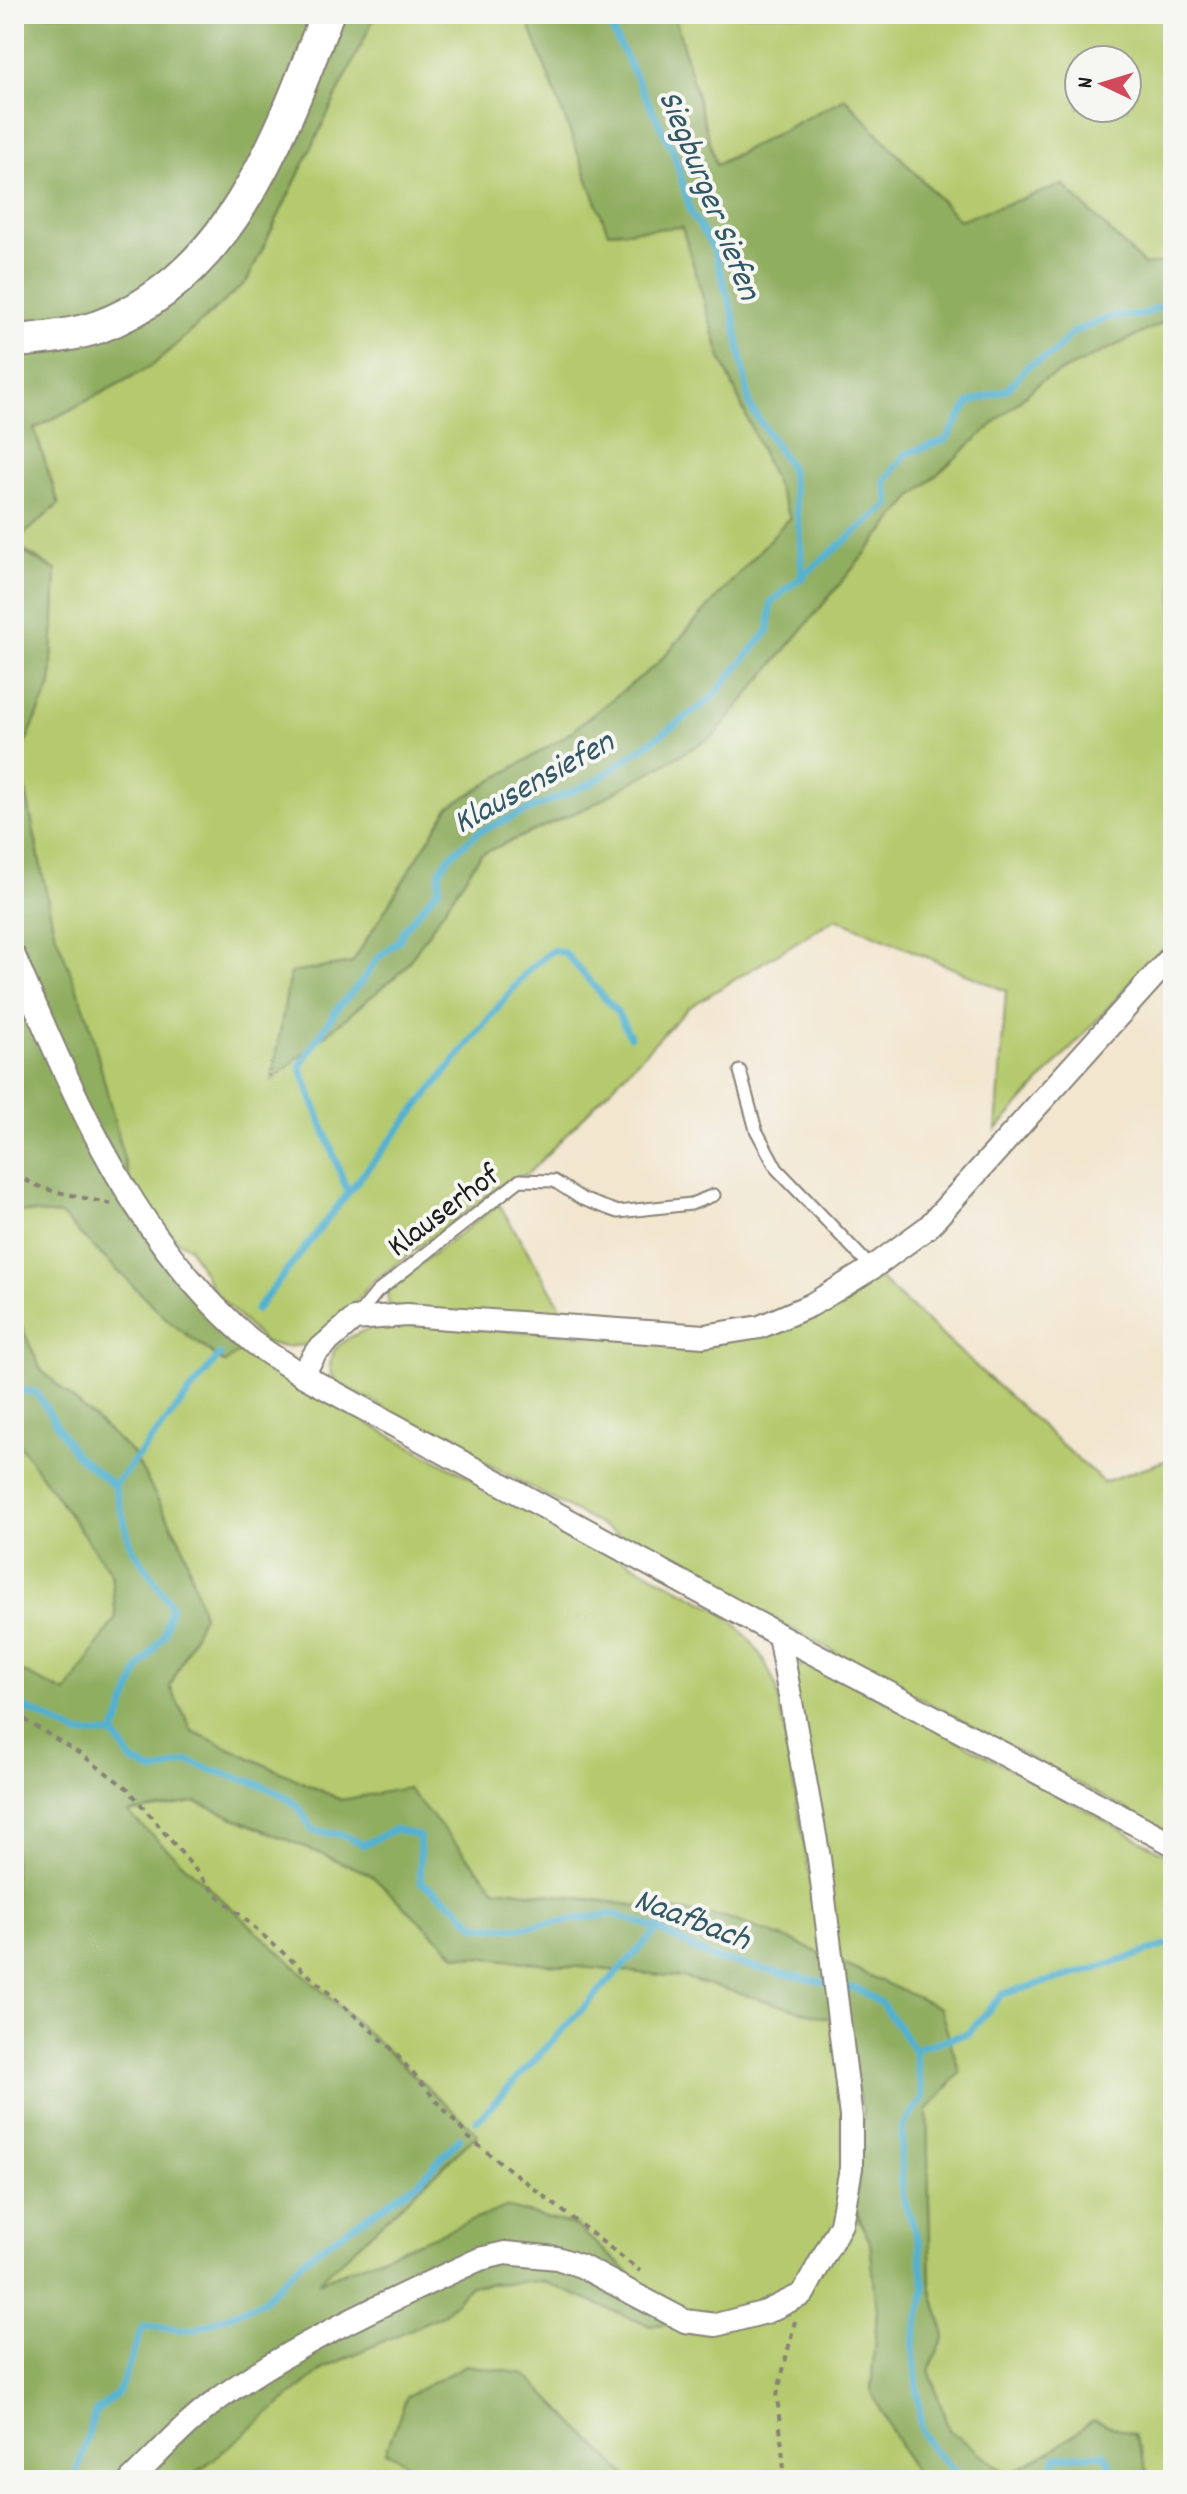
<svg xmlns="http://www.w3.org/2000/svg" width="1187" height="2494" viewBox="0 0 1187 2494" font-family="Dekko,sans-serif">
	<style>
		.green { fill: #b5ca6e; stroke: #687345; stroke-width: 2; fill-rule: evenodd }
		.forest { fill: #90ae61; stroke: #56653e; stroke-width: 2 }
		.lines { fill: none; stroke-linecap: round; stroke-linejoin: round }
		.stream { stroke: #51b1d0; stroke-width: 7 }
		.service-casing { stroke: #878176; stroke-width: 15 }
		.minor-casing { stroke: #878176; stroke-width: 26 }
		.secondary-casing { stroke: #878176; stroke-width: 36 }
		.path { stroke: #878176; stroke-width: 4; stroke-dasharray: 6 6; stroke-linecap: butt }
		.service { stroke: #fff; stroke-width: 11 }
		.minor { stroke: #fff; stroke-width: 22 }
		.secondary { stroke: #fff; stroke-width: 32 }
		.labels { text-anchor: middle; stroke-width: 8; stroke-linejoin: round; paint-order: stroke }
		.street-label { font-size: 32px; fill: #1c1c1c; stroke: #f6f6f2 }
		.water-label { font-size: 34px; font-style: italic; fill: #315864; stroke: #f6f6f2 }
	</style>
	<rect width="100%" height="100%" fill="#f6f6f2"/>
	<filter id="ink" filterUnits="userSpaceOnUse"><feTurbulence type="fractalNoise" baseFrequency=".0125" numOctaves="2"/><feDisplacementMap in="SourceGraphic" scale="16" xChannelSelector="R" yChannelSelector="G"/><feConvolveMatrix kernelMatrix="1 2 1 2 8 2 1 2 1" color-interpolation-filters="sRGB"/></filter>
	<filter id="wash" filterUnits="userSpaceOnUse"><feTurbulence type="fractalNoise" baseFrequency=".006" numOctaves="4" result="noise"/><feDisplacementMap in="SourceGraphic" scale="32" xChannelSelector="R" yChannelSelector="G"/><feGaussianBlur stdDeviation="1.8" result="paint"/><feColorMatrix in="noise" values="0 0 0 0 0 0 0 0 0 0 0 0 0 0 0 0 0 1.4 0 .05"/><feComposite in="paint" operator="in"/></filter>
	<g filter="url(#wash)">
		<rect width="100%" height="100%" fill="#f2e6cf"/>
		<!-- green -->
		<g class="green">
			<path d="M376,14H525L608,232L682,227L721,358L790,517L657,664L564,737L449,807L352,963L290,973L272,1079L404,969L481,854L590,806L714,736L911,498L1040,381L1173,318V937L996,1130L1006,991L836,918L688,1008L529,1173L509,1180L371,1283L331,1332L313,1344L284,1347L264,1342L215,1293L189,1247L179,1242L132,1192L88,1018L53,927L19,757L51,685L56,571L14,543L59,504L34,429L152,366L247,281Z"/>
			<path d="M674,14H1173V262L1144,265L1063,185L959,220L845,98L715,165ZM1079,60H1127V108H1079Z"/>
			<path d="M499,1204L563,1310L562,1322L389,1307L387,1293L396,1282Z"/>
			<path d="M14,1211L61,1215L170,1322L224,1363L246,1346L316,1396L719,1610C748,1634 764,1654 777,1689L824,1955C724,1910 603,1900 494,1888L407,1789L341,1800L192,1731L170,1687L203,1615L133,1454L41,1370L14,1310Z"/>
			<path d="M879,1278L1103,1482L1173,1458V1835L336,1382C314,1345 359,1332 387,1323L696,1342Z"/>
			<path d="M14,1437L111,1573L116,1617L66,1694L14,1668Z"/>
			<path d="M806,1662L817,1663L1173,1858V2480H1150L1134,2434L1093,2420L1052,2451L1008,2475L949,2430L929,2370L945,2336L931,2289L927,2110L839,1962L792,1679L797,1669Z"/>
			<path d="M196,1802L370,1874L456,1955L682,1977L838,2021L852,2207L870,2242L877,2310L871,2391L918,2480H630L525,2374L417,2470L415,2480H187L326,2367L444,2314L470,2285L542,2281L650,2326L684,2320L576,2226L316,2283L127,1812Z"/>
		</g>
		<!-- forest -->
		<g class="forest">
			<path d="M14,14H376L247,281L152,366L34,429L59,504L14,543Z"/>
			<path d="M525,14H674L716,165L845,98L959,220L1063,185L1144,265L1173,262V318L1040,382L911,498L714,736L590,806L481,854L404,969L272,1080L290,973L352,963L449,807L564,737L657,664L790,517L721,358L682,227L608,232Z"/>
			<path d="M14,547L56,570L51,685L19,757L53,927L88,1017L137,1210L246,1346L225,1363L170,1322L61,1215L14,1211Z"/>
			<path d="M14,1310L41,1370L133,1454L183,1546L203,1615L170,1687L192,1731L341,1800L407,1788L495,1888L725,1917L793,1941L940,2008L960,2073L927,2110L931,2289L945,2336L929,2370L949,2430L1008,2474L1052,2451L1093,2420L1134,2434L1150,2480H918L871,2391L877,2310L870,2242L855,2209L863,2110L837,2021L682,1977L456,1955L370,1874L196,1802L128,1813L478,2134L318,2282L506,2207L576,2226L683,2321L650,2326L542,2281L470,2285L444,2314L326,2367L188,2480H14V1668L66,1693L116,1617L111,1573L14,1437Z"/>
			<path d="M466,2365L525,2374L630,2480H415L417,2470L386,2451L407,2396Z"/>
		</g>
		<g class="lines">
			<!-- stream -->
			<g class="stream">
				<path d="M604,14L674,153L691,213L713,247L734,317L750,406L790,467L800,532L802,579"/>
				<path d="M348,1193L529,969L553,950L565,953L617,1012L630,1036"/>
				<path d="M256,1310L348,1193L300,1066L339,1006L361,983L376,960L400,939L405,928L439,888L440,871L450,856L480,831L594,782L710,700L769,630L771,602L890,504L885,481L906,454L946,440L969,403L1008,389L1028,366L1053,354L1073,332L1111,317L1142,315L1173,301"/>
				<path d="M14,1389L37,1393L74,1453L114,1486L131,1546L171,1605L164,1635L139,1669L114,1734L132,1761L155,1772L190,1761C223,1778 267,1779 296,1805C303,1812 308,1823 313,1831L344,1835L363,1845L395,1829L419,1836L421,1882L456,1906L476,1926L517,1928L613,1914L658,1929L711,1958L860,1990L882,2004L914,2049L923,2098L903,2126L901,2159L902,2194L919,2242L925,2290L913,2346L921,2428L931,2448L964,2480"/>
				<path d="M114,1486L220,1355"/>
				<path d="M14,1702L78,1734H114"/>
				<path d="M914,2049L969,2033L1002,1994L1102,1967L1173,1943"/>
				<path d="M477,2121L658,1929"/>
				<path d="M74,2480L95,2412L119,2392L143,2326L194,2330L262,2302L304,2259L419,2182L460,2138"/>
				<path d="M1049,2480L1056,2457L1105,2454L1111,2466L1109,2480"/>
			</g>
		</g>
	</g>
	<g filter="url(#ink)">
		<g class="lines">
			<defs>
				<g id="service">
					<path d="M740,1071L756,1130L777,1169L872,1268"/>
					<path d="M355,1319L377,1292L520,1180L554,1181L582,1199L618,1212L691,1204L714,1195"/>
				</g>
				<g id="minor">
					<path d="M14,956C74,1096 132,1240 252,1341C267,1354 286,1364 302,1375L779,1635L1173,1844"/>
					<path d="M302,1375L316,1352L354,1319L407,1315L704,1336L760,1327L811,1305L872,1268L928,1227L1173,955"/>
					<path d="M131,2480C159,2453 185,2424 216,2401C289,2346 396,2298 480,2259L505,2253L557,2258L581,2266L685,2321L716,2325L766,2312L803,2294L841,2224L851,2168V2117L819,1858L779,1635"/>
				</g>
				<path id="secondary" d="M14,341C42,339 71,336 98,327C231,278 281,135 327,14"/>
			</defs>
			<!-- service casing -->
			<use href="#service" class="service-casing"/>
			<!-- minor casing -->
			<use href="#minor" class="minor-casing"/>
			<!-- secondary casing -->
			<use href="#secondary" class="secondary-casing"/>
			<!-- path -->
			<g class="path">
				<path d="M14,1175L45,1189L111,1204"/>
				<path d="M14,1713L82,1755L128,1789L214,1892L389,2046L469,2138L640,2271"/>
				<path d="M785,2480L777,2395L795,2321"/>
			</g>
			<!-- service -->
			<use href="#service" class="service"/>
			<!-- minor -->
			<use href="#minor" class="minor"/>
			<!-- secondary -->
			<use href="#secondary" class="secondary"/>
		</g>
	</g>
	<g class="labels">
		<!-- street labels -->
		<g class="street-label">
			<text transform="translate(442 1209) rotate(-37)" y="11">Klauserhof</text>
		</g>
		<!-- water labels -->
		<g class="water-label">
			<text transform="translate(712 194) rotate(68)" y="12">Siegburger Siefen</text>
			<text transform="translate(532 780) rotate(-29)" y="12">Klausensiefen</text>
			<text transform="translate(693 1917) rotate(21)" y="12">Naafbach</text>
		</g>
	</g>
	<!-- margin -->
	<rect width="1187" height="2494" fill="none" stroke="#f6f6f2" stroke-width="48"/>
	<!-- north arrow -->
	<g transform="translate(1103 84) rotate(274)"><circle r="38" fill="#f6f6f2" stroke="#9f9f9c" stroke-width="2"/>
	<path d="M0-6L14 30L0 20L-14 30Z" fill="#d1495b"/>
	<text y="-12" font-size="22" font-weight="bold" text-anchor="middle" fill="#1c1c1c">N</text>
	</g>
</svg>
